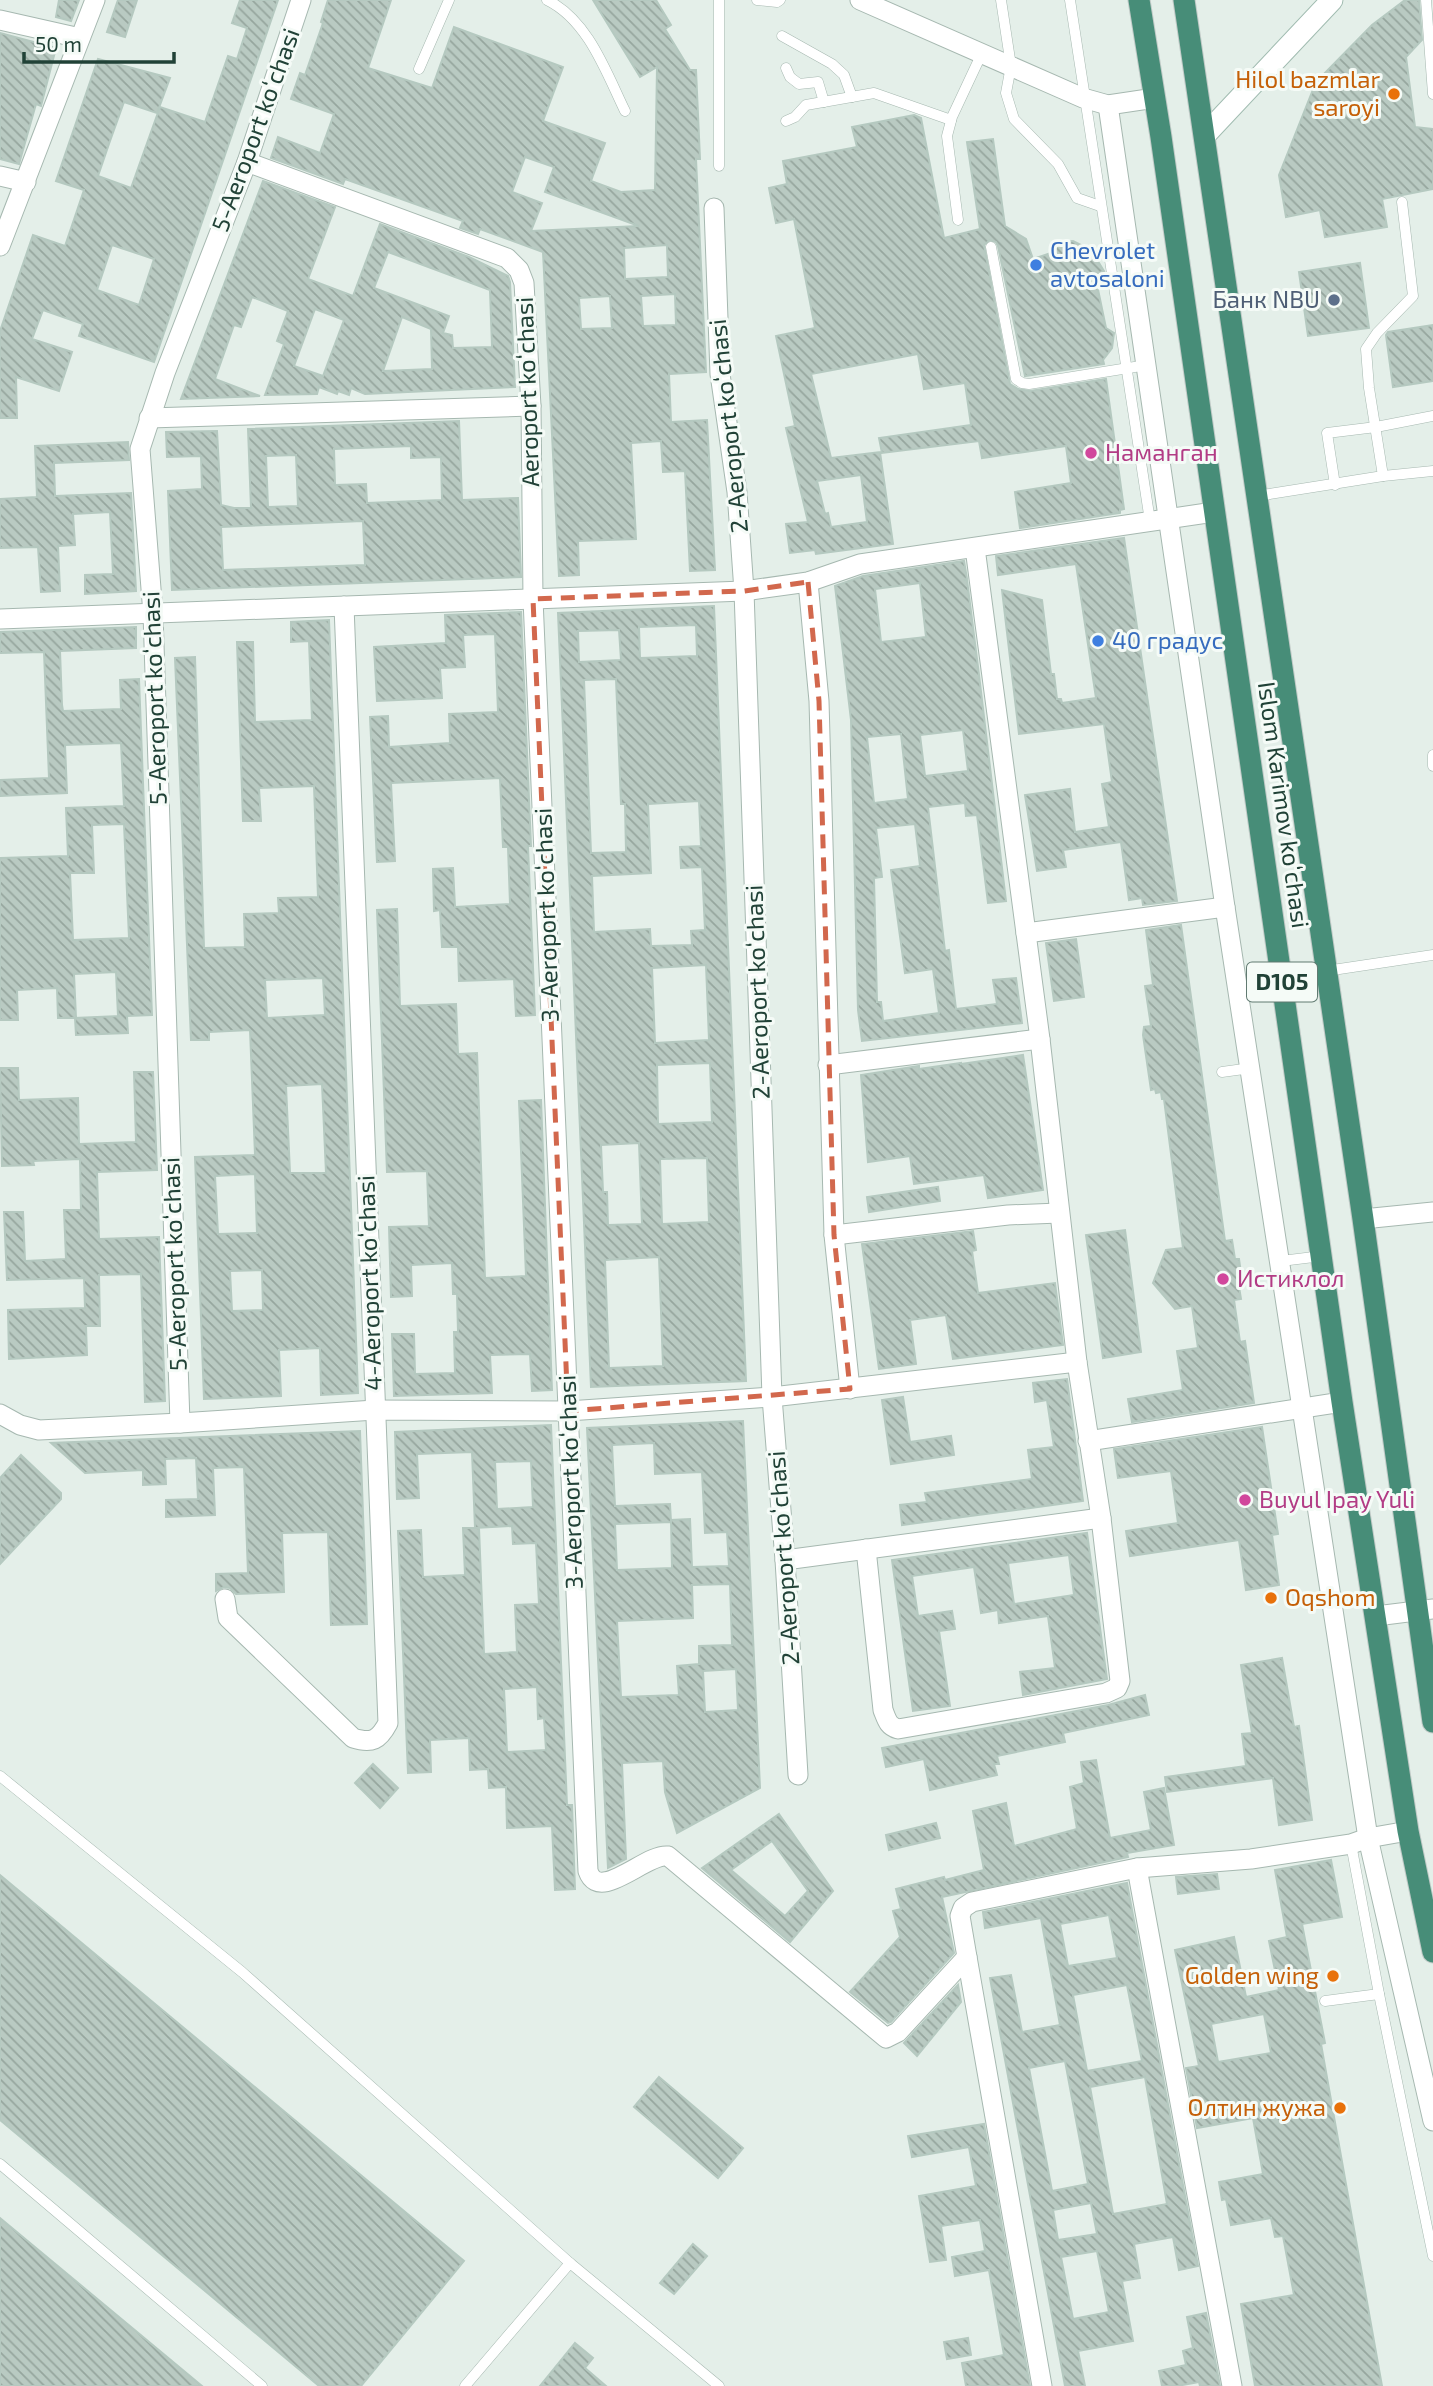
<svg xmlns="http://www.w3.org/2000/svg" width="1433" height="2386" viewBox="0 0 1433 2386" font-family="'Exo 2',sans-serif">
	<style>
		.building { fill: url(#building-back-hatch); stroke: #b5c9c0; stroke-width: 2; fill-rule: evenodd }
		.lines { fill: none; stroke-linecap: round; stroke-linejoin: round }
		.service-casing { stroke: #a6b8b0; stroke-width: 11 }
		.minor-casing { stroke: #a6b8b0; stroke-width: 21 }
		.secondary-casing { stroke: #a1bcb1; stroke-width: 23 }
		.trunk-casing { stroke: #c1cac7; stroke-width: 23 }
		.service { stroke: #fff; stroke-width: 10 }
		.minor { stroke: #fff; stroke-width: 19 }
		.secondary { stroke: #fff; stroke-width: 21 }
		.trunk { stroke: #478d78; stroke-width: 21 }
		.marked { fill: none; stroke: #d2684d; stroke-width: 5; stroke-dasharray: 14 9; stroke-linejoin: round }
		.food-dot { fill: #e8710a; stroke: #f5fbf7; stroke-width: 2.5 }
		.shop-dot { fill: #3f7fe0; stroke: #f5fbf7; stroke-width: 2.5 }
		.service-dot { fill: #5c6f8a; stroke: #f5fbf7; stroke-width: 2.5 }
		.hotel-dot { fill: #d1479c; stroke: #f5fbf7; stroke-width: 2.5 }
		.labels { text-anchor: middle; stroke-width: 6; stroke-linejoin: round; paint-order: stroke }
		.shield { fill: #f5fbf7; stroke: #617a71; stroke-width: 2 }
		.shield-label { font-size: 23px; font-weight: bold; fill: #214237 }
		.food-label { font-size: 24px; fill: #c56008; stroke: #f5fbf7; text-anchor: end }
		.street-label { font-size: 24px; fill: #214237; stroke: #f5fbf7 }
		.shop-label { font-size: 24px; fill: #366cbe; stroke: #f5fbf7; text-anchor: start }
		.service-label { font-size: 24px; fill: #4e5e75; stroke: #f5fbf7; text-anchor: end }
		.hotel-label { font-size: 24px; fill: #b23c85; stroke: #f5fbf7; text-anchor: start }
	</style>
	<defs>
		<pattern id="building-back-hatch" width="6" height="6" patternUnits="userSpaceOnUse" patternTransform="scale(1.75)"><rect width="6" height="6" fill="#b9cac2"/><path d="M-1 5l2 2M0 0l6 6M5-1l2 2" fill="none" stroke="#96a69e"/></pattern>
	</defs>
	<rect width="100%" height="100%" fill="#e4efe9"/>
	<!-- building -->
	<g class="building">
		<path d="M59,0H79L71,21L56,17Z"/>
		<path d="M118,0H137L125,37L107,32Z"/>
		<path d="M240,0H278L154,362L79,336L83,324L43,310L32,339L72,352L59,391L16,377L17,418H0V331L33,235L65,246L84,190L56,181L98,59L170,78L157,113L124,102L110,141L98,176L131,188L160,107L205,122L228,56L237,59L247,28L232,23ZM112,245L154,259L139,305L97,290Z"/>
		<path d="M328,0H391L368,68L432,88L454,27L563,67L543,121L605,143L591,181L621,192L655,190L657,67L640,77L593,0H656L671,25L665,29L690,70H696L700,159H696L706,372L669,374L671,422L707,420L715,570L690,571L685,471L663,472L661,441L631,443L636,539L578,541L579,575L559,576L543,252L480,229L478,234L460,228L463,221L345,179L343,184L271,158L278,137L320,153L334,114L291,99L300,73L305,75L323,23L321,22ZM525,157L554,167L545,192L639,226L531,231L542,203L512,192ZM667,245L668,277L625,279L624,248ZM675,294L676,325L643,326L641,296ZM610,296L612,328L581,329L579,298Z"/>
		<path d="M1405,0H1419L1422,40L1406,57L1415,127L1433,129V189L1382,199L1387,227L1325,237L1320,210L1286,217L1279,175L1316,82L1372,25Z"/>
		<path d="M0,33L56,48L41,106L36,104L19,164L0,159Z"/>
		<path d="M914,115L921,118L944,238L980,229L967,142L993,139L1005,226L1026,239L1033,259L1051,253L1061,242L1073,241L1091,250L1104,271L1095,275L1106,328L1114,333L1112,348L1103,360L1104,364L1025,376L998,246L996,242L990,240L984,245L1010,384L1018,389L1030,391L1106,379L1124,509L1120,510V513L1020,528L1015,492L1071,483L1066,446L982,458L979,441L882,453L879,438L971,425L965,383L924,389L918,354L811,374L831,458L880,452L893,544L816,554L815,550L790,553L786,524L808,522L786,428L795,426L776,336L815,328L794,219L776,223L769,188L787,184L783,161L857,147L852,127ZM861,475L867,522L831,527L828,513L825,514L817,481Z"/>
		<path d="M263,181L335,207L308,279L353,296L380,224L469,257L508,276L510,282L515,387L365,394L351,388L349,395L338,391L337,394L319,387L317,394L265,395L284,344L277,341L288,311L252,297L241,327L234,325L215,379L260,396L181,399ZM388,252L490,290L492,347L453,348L452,335L443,333L449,316L374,288ZM315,309L344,320L323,376L294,366ZM402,317L431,329L432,369L383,371Z"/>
		<path d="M1360,263L1369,328L1308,336L1299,272Z"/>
		<path d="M1433,325V381L1393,387L1386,335L1388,332Z"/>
		<path d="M459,421L462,500L518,498L521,577L172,590L168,491L202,489L201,456L167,457L166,432L217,431L221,505L234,508H251L248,429ZM411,446V458L441,457L442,500L367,503L366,484L335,485L334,449ZM296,455L298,506L268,507L266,456ZM363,521L365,565L223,570L221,527Z"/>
		<path d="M128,442L129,460L54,463L55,496L131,493L136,591L85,594V575L113,574L110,512L73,514L75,545L58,546L60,591L41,592L38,547L0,548V499L37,497L35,446Z"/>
		<path d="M1124,538L1177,901L1143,905L1142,898L1129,900L1121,842L1063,850L1066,867L1037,871L1025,795L1070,789L1075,832L1109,827L1102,784L1112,782L1104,724L1019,734L1002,590L1042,600L1051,674H1054L1057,699H1061L1062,703L1096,698L1076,564L998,575L996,556Z"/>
		<path d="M964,561L967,579L964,580H967L979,675L1006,901L988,903L977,815L966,816L965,803L928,807L945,951L949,950L956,1009L997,1004L993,980L1016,978L1022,1023L862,1041L858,1010L851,720L835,586L863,576ZM920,583L926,637L881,642L875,589ZM963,730L968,771L925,776L920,735ZM901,734L908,799L874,803L867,737ZM915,824L920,866L891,870L905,973L933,969L939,1013L883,1021L881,1002H877L874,878L882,877L876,828Z"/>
		<path d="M714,606L746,1381L591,1387L558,613ZM696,625L697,656L640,658L639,627ZM619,630L621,660L579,662L578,631ZM616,679L621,804H625L626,852L591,853L584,680ZM699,801L701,846L680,847L681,868L702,867L705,930L691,931L692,945L651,946L650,929L594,932L592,876L651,873L648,804ZM706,965L709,1040L655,1043L652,968ZM710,1063L712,1122L658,1124L657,1065ZM639,1143L642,1224L608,1225L607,1192H603L601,1145ZM707,1158L709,1222L662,1224L660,1159ZM659,1257L663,1366L609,1368L605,1260Z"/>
		<path d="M521,612L531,846H528L535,1015L516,1016L514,979L459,981L458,947H442L440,910L434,911L433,869L453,868L455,907L510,904L508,847H503L500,778L391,783L395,861L377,862L370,717L388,716L389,747L450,743L449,714L498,712L495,634L463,635L465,667L440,668L442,698L377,701L374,647L446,643L445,615Z"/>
		<path d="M329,620L358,1393L321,1395L320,1348L279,1350L281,1396L204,1399L195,1157L255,1155L250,1030L209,1032V1040H191L175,658L195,657L204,948L245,947L244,914L279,913L278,898L318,897L314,786L259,788L261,821H243L237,642H253L255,722L312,720L309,641L291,642V622ZM323,978L325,1015L267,1018L265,980ZM322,1084L326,1173H290L286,1086ZM255,1174L257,1233L218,1234L215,1176ZM262,1270L263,1310L232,1311L230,1271Z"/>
		<path d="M136,627V648L60,651L62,705L63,711L121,709L120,680L139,679L152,1015L127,1016L128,1033L76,1035L75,1018L120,1016H118L116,972L74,974L76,1018H58L57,988L17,990L18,1020H0V858L68,856L66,808L124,806L121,743L65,745L67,793L0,796V780L49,778L44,652L0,653V632ZM124,824L129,938L73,940L70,873H94L92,825Z"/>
		<path d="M397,909L400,1006L456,1004L458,1054L477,1053L485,1278L526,1276L519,1101L541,1100L552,1390L532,1391L530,1354L490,1355L492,1393L394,1396L392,1334H414L415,1374L455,1373L454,1332H458L457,1294H453L452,1263L411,1265L412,1296L391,1297L389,1227L429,1226L427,1171L387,1172L377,910Z"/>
		<path d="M1181,925L1225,1241L1232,1240L1235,1259H1239L1242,1280L1238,1281L1241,1299L1234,1300L1240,1342L1245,1341L1254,1403L1132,1422L1128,1399L1183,1390L1177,1351L1198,1348L1192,1306L1175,1309L1153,1283L1166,1250L1183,1248L1164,1099H1162L1161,1092L1156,1093L1155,1089L1151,1090L1143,1035L1144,1027L1151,1026L1145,986L1153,985L1146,930Z"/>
		<path d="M1076,939L1084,997L1054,1001L1046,943Z"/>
		<path d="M1023,1055L1043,1190L988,1198L984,1175L914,1184L910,1156L868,1162L861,1075L919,1066V1069L961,1063V1064Z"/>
		<path d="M0,1068H18L19,1100L78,1098L79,1144L136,1142L134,1072H153L157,1170L97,1172L99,1239L159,1237L165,1401L145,1402L141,1274L99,1275L100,1326H86L87,1355L9,1359L8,1310L85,1308L84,1278L7,1280L4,1212H23L25,1261L66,1259L64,1210H81L80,1159L33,1161L34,1165L2,1166Z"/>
		<path d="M938,1187L940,1201L869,1212L867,1197Z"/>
		<path d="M1125,1230L1141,1352L1103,1358L1086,1235Z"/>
		<path d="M973,1231L976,1250L972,1251L978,1293L1055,1283L1063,1345L953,1359L946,1315L910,1320L916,1364L879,1369L862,1244Z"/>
		<path d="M1067,1379L1083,1501L902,1525L900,1505L927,1502L925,1493L1032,1479L1028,1450L1054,1447L1047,1400L1035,1402L1033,1383Z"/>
		<path d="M903,1397L910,1442L951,1436L954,1455L891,1464L882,1400Z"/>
		<path d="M743,1421L760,1788L677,1833L665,1792L663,1761L622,1763L626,1859L608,1868L587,1428ZM654,1443L655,1474L702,1472L705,1533L727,1532L729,1566L692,1567L690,1519L671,1520L672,1568L617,1570L615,1524L671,1522L670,1504L615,1506L612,1445ZM730,1584L732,1645L699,1646V1664L677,1666L679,1695L621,1697L617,1621L693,1618L692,1585ZM736,1669L738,1710L705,1712L703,1671Z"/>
		<path d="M551,1425L567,1805H572L575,1889L555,1890L552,1826L507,1828L506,1787L489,1788L488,1769L470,1770L469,1738L430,1740L431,1772L408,1773L398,1531L421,1530L423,1577L465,1575L463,1528H479L484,1654L517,1652L515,1605L539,1604L536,1543L513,1544L512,1526L475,1528L472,1452L417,1454L419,1498L397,1499L395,1432ZM531,1461L533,1507L497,1509L495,1462ZM537,1687L538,1719L544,1718L546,1750L507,1752L504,1689Z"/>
		<path d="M1262,1427L1278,1534L1272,1535L1279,1585L1246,1590L1239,1540L1130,1556L1126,1531L1178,1523L1171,1471L1118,1478L1114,1449Z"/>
		<path d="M360,1431L367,1624L331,1625L328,1532L282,1533L284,1592L236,1594L230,1588L224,1587L216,1591V1574L248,1573L244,1467L213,1468L215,1515L166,1517V1500L198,1499L196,1458L165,1459L166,1484L143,1485V1470L85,1473L51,1443Z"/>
		<path d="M21,1455L61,1493V1499L0,1564V1478Z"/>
		<path d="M1087,1533L1107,1679L1023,1695L1020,1672L1055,1668L1048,1616L999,1623L998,1610L981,1613L974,1567L912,1576L918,1616L952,1611L955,1629L939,1631L950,1706L913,1711L892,1560ZM1069,1555L1074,1595L1014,1604L1008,1563Z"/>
		<path d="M1282,1658L1294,1727L1299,1726L1312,1820L1279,1825L1273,1778L1167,1792L1165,1777L1246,1766L1242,1734L1252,1733L1241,1665Z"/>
		<path d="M1145,1695L1149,1715L1063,1733L1065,1742L997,1756L999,1764H994L997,1775L930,1790L924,1759L886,1767L882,1748L1108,1705Z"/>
		<path d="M1096,1760L1110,1838L1151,1830L1144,1792L1164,1788L1174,1845L1127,1853L1128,1857L942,1897L954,1953L891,2022L888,2023L850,1992L900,1937L893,1911L901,1909L896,1889L944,1877L945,1880L984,1870L973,1811L1006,1803L1014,1846L1077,1829L1070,1787L1084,1783L1081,1762Z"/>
		<path d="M373,1764L398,1788L380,1808L355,1783Z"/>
		<path d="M779,1814L833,1891L790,1942L702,1868ZM772,1841L808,1891L785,1916L731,1870Z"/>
		<path d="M936,1823L940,1838L889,1850L886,1835Z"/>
		<path d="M1331,1860L1342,1917L1302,1924L1325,2043L1321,2044L1382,2386H1255L1241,2304L1294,2295L1283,2236L1275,2237L1271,2218L1231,2225L1226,2199L1222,2200L1219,2182L1263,2174L1253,2118L1197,2128L1186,2068L1199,2066L1175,1950L1234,1937L1246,1997L1279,1990L1269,1941L1287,1937L1275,1870ZM1264,2014L1271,2053L1218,2062L1211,2024Z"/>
		<path d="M1217,1874L1219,1889L1178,1894L1176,1877Z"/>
		<path d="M0,1875L464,2261L361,2386H319L0,2120Z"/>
		<path d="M1127,1883L1198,2266L1179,2270L1173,2237L1134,2244L1140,2278L1122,2281L1133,2341L1078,2351L1085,2386H1065L990,1978L1011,1975L1022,2032L1060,2025L1041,1918L985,1928L983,1912ZM1109,1915L1117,1958L1068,1966L1060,1924ZM1127,1985L1142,2061L1087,2071L1073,1995ZM1065,2061L1088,2184L1052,2191L1029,2068ZM1145,2077L1167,2204L1113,2214L1090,2087ZM1091,2203L1097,2234L1058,2240L1053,2210ZM1097,2251L1109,2312L1073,2319L1061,2257Z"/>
		<path d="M958,1985L961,2002L917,2056L904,2043Z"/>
		<path d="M659,2077L743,2148L718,2178L634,2107Z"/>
		<path d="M984,2124L1030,2386H966L962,2363L1004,2355L989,2270L955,2276L952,2257L985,2251L980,2220L941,2226L946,2260L930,2262L919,2196L976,2186L969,2147L912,2157L908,2136Z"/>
		<path d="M0,2218L202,2386H0Z"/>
		<path d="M693,2244L707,2256L674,2294L660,2283Z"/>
		<path d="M1206,2313L1220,2386H1200L1199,2382L1177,2386H1162L1159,2371L1186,2365L1183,2351L1193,2348L1187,2317Z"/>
		<path d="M968,2338L971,2355L947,2359L944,2342Z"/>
		<path d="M575,2343L593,2358L585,2368L606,2386H540Z"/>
	</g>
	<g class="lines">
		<defs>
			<g id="service">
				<path d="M547,0C588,20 606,72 625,111"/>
				<path d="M719,0V166"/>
				<path d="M757,0L777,2L780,0"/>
				<path d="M1001,0L1011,66L1006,93L1014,119L1058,164L1077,198L1100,206"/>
				<path d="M1070,0L1150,521"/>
				<path d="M1426,0L1433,94"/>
				<path d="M782,36L832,64L844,75L852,97"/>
				<path d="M786,68L790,77L799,84L818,82L824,102"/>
				<path d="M419,69L449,0"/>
				<path d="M786,121L795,117L806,105L874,93L951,120"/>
				<path d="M958,220L947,136L952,117L982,53"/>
				<path d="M991,247L1016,379L1022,383L1029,384L1147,365"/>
				<path d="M1383,476L1369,388L1366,349L1377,333L1413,296L1402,202"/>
				<path d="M1335,485L1327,433L1376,427L1433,416"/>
				<path d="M1257,496L1383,476L1433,471"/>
				<path d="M1433,755V766"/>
				<path d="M1326,971L1433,955"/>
				<path d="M1222,1072L1251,1068"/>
				<path d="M1281,1261L1322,1256"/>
				<path d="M0,1776L242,1972L570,2263"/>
				<path d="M1351,1844L1379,1994L1433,2256"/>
				<path d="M1325,2001L1379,1994"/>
				<path d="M0,2164L262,2386"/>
				<path d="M465,2386L570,2263L719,2386"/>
			</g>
			<g id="minor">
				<path d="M860,0L1083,98L1108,105L1155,98"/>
				<path d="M0,20L80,38"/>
				<path d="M1108,105L1225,907L1368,1838L1433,2121"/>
				<path d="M247,162L507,258L519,270L524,283L531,406L533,599L588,1871C599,1904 646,1853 668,1856L886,2038L898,2032L967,1957"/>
				<path d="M0,176L26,182"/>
				<path d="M714,208L720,374L737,492L744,591L772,1397L785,1560L798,1775"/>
				<path d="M0,246L95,0"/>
				<path d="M149,418L531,406"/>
				<path d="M808,582L819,701L834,1235L850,1389"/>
				<path d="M0,619L744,591L808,582L860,564L1214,512"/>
				<path d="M1026,933L1225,907"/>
				<path d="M828,1065L1040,1039"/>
				<path d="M1363,1219L1433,1212"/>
				<path d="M834,1235L1008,1215L1059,1213"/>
				<path d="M0,1414L20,1425L39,1430L180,1423L375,1410L568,1411L772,1397L1077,1362"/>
				<path d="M180,1423L153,614L140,449L165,373L247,162L301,0"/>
				<path d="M1088,1441L1342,1402"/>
				<path d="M866,1549L883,1710C887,1720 888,1726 898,1729L1106,1693L1117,1688L1120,1681L1101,1518L1077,1362L1040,1039L975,548"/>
				<path d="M785,1560L1101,1518"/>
				<path d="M225,1599L228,1618L353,1738C372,1744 379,1740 388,1723L344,606"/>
				<path d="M1376,1616L1433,1609"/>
				<path d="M1137,1868L1232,2386"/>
				<path d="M1042,2386L967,1957L960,1916L963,1908L972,1902L1137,1868L1251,1859L1351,1844L1368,1838L1408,1831"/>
			</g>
			<path id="secondary" d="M1205,135L1332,0"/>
			<g id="trunk">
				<path d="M1139,0L1161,137L1342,1402L1408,1831L1433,1952"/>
				<path d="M1184,0L1363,1219L1433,1722"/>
			</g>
		</defs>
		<!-- service casing -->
		<use href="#service" class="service-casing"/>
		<!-- minor casing -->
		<use href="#minor" class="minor-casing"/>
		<!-- secondary casing -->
		<use href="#secondary" class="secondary-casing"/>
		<!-- trunk casing -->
		<use href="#trunk" class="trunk-casing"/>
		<!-- service -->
		<use href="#service" class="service"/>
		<!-- minor -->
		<use href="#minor" class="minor"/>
		<!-- secondary -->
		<use href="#secondary" class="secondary"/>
		<!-- trunk -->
		<use href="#trunk" class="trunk"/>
	</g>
	<!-- marked area -->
	<path class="marked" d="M808,582L819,701L834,1235L850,1389L568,1411L533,599L744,591Z"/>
	<!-- markers -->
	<g class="food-dot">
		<circle cx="1394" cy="94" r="7"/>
		<circle cx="1271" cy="1598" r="7"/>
		<circle cx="1333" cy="1976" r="7"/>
		<circle cx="1340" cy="2108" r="7"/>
	</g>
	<g class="shop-dot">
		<circle cx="1036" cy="265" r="7"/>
		<circle cx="1098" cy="641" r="7"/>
	</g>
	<circle class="service-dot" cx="1334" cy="300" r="7"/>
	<g class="hotel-dot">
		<circle cx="1091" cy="453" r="7"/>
		<circle cx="1223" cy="1279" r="7"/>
		<circle cx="1245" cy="1500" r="7"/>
	</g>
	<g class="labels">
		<!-- shield labels -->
		<rect class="shield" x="1247" y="962.5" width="70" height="39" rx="5"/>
		<g class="shield-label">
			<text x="1282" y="990">D105</text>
		</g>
		<!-- food labels -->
		<g class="food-label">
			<text x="1380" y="88">Hilol bazmlar<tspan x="1380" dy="28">saroyi</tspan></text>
			<text x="1285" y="1606" text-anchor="start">Oqshom</text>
			<text x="1319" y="1984">Golden wing</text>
			<text x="1326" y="2116">Олтин жужа</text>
		</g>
		<!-- street labels -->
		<g class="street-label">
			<text transform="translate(256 130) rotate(-70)" y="8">5-Aeroport koʻchasi</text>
			<text transform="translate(528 392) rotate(-92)" y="8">Aeroport koʻchasi</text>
			<text transform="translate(729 426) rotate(-96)" y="8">2-Aeroport koʻchasi</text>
			<text transform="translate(155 698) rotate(-92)" y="8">5-Aeroport koʻchasi</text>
			<text transform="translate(1283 805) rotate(82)" y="8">Islom Karimov koʻchasi</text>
			<text transform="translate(547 915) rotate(-92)" y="8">3-Aeroport koʻchasi</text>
			<text transform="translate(758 992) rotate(-92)" y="8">2-Aeroport koʻchasi</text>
			<text transform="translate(175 1264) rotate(-92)" y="8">5-Aeroport koʻchasi</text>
			<text transform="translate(370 1283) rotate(-92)" y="8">4-Aeroport koʻchasi</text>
			<text transform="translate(571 1482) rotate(-92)" y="8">3-Aeroport koʻchasi</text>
			<text transform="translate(784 1558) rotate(-94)" y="8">2-Aeroport koʻchasi</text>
		</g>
		<!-- shop labels -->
		<g class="shop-label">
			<text x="1050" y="259">Chevrolet<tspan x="1050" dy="28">avtosaloni</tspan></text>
			<text x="1112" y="649">40 градус</text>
		</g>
		<!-- service labels -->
		<g class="service-label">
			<text x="1320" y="308">Банк NBU</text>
		</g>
		<!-- hotel labels -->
		<g class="hotel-label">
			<text x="1105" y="461">Наманган</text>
			<text x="1237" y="1287">Истиклол</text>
			<text x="1259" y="1508">Buyul Ipay Yuli</text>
		</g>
	</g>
	<!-- scale -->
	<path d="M24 52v10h150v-10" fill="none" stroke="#214237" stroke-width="3.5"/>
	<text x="35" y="52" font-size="21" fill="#214237" stroke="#f5fbf7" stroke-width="5" paint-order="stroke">50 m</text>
</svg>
